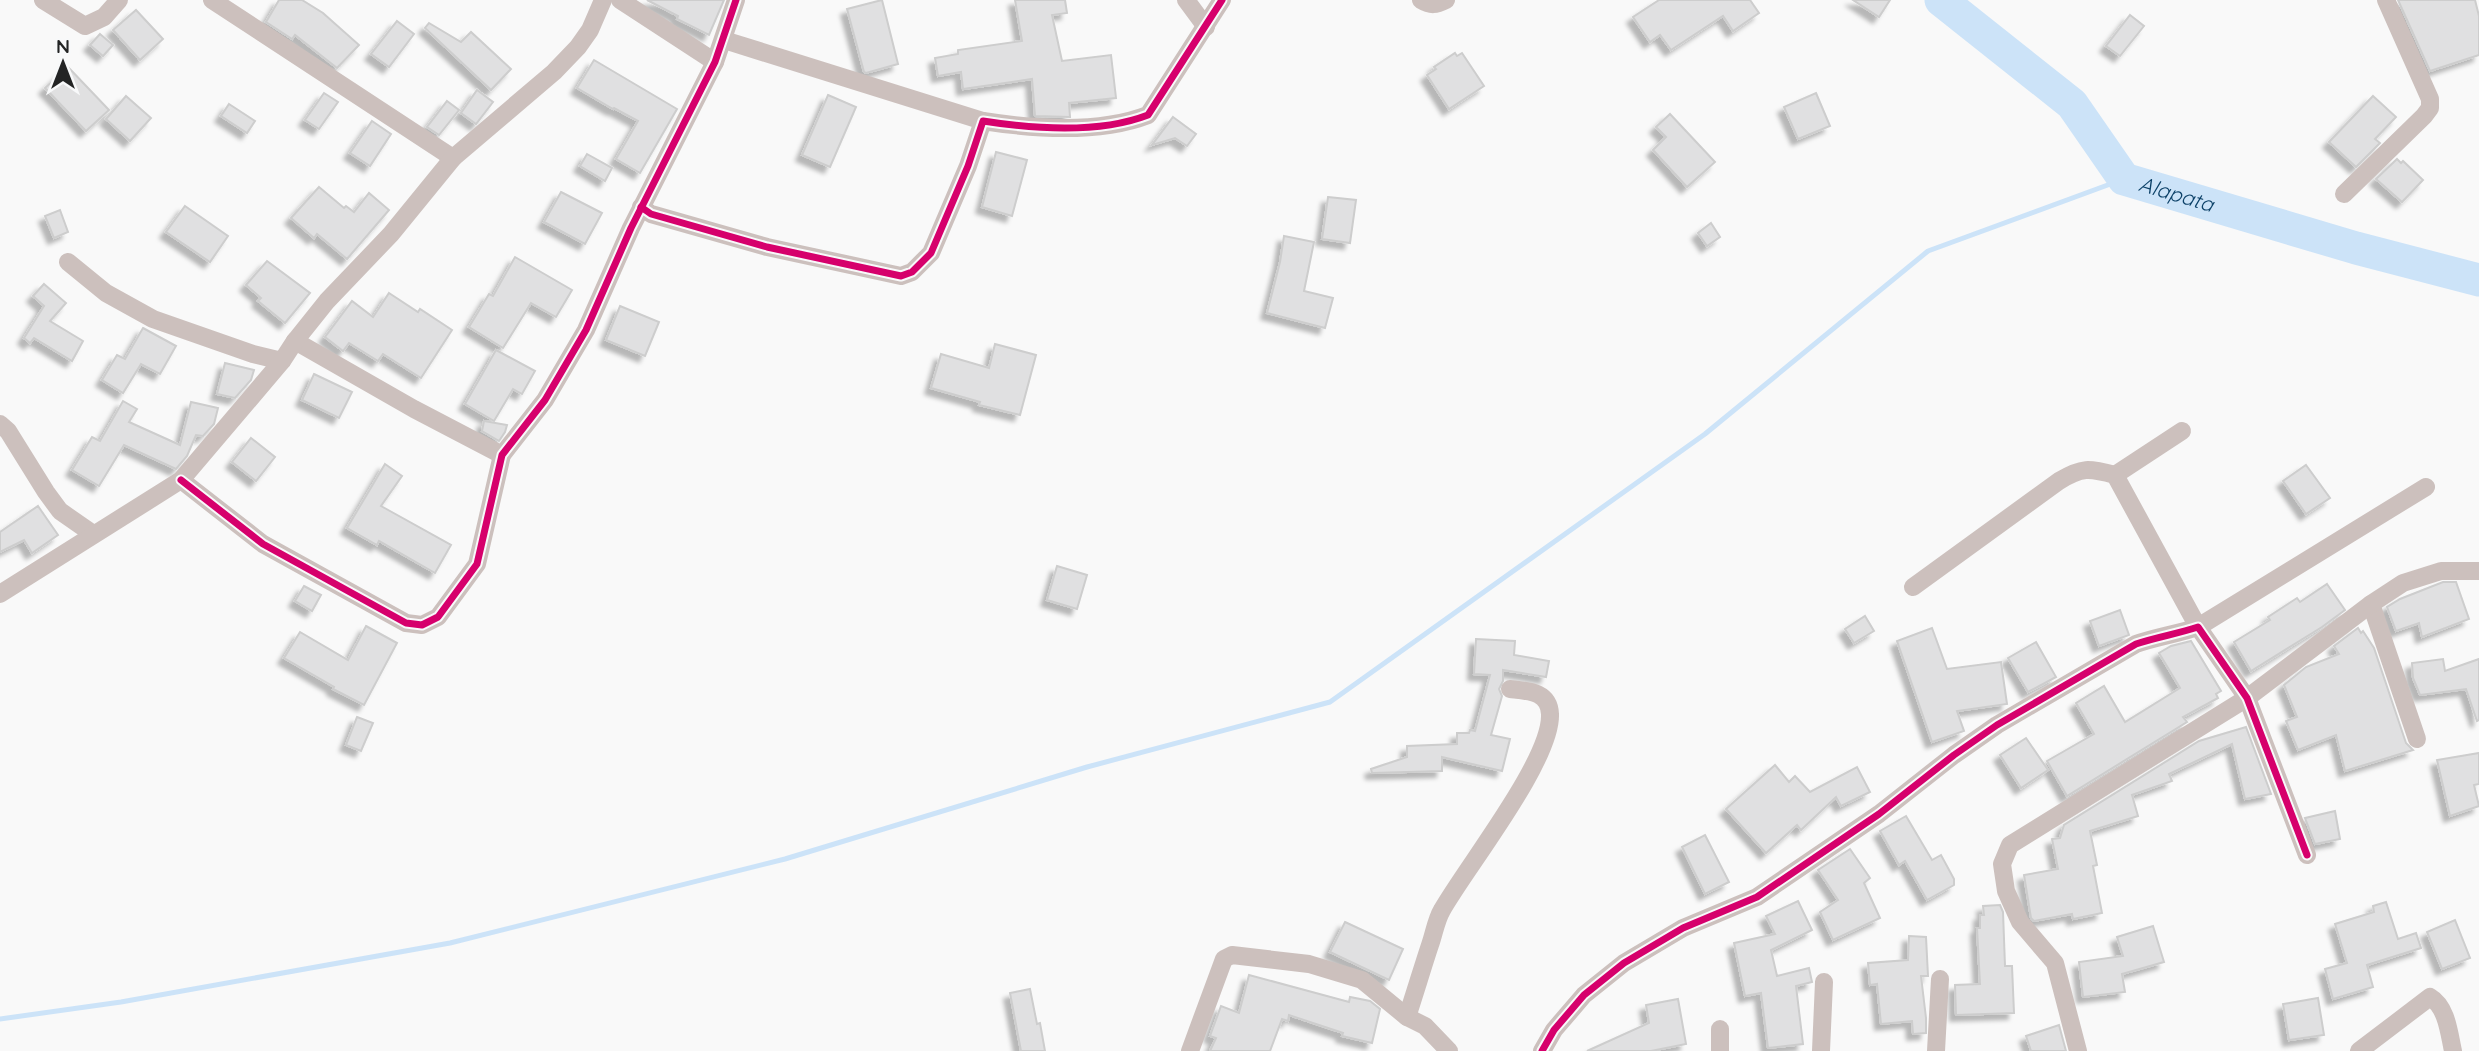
<svg xmlns="http://www.w3.org/2000/svg" width="2479" height="1051" viewBox="0 0 2479 1051" font-family="Quicksand,sans-serif">
	<style>
		.lines { fill: none; stroke-linecap: round; stroke-linejoin: round }
		.stream { stroke: #cce3f8; stroke-width: 5 }
		.river { stroke: #cce3f8; stroke-width: 33 }
		.building { fill: #e0e0e1; stroke: #cdcdcd; stroke-width: 2; filter: url(#shadow) }
		.street { stroke: #ccc0bd; stroke-width: 18 }
		.cycleway-casing { stroke: #f8f9fa; stroke-width: 11 }
		.cycleway { stroke: #d6006c; stroke-width: 7 }
		.labels { text-anchor: middle; stroke-width: 6; stroke-linejoin: round; paint-order: stroke }
		.water-label { font-size: 21px; font-style: italic; fill: #0c4168; stroke: #f8f9fa }
	</style>
	<defs>
		<filter id="shadow"><feDropShadow dx="-6" dy="6" stdDeviation="2" flood-color="#0004"/></filter>
	</defs>
	<rect width="100%" height="100%" fill="#f9f9f9"/>
	<g class="lines">
		<!-- stream -->
		<path class="stream" d="M0,1019L121,1002L450,943L785,859L1087,767L1330,702L1705,434L1928,251L2124,179"/>
		<!-- river -->
		<path class="river" id="s1" d="M1941,0L2072,104L2124,179L2356,248L2479,280"/>
	</g>
	<!-- building -->
	<g class="building">
		<path d="M279,0H302L323,13L359,45L337,68L295,35L292,39L266,22Z"/>
		<path d="M647,0H724L709,35L677,19L678,16Z"/>
		<path d="M882,0L898,64L866,73L864,72L847,9Z"/>
		<path d="M1015,0H1065L1067,13L1052,15L1062,61L1111,55L1116,98L1069,103L1070,117L1035,116L1032,79L963,89L961,72L938,76L935,58L958,54V50L1022,41Z"/>
		<path d="M1659,0H1750L1759,13L1733,31L1723,16L1671,50L1660,35L1650,42L1633,17Z"/>
		<path d="M1853,0H1890L1879,17Z"/>
		<path d="M2398,0H2475L2479,16V55L2430,71Z"/>
		<path d="M136,10L163,39L140,60L113,30Z"/>
		<path d="M2130,15L2144,26L2120,56L2106,46Z"/>
		<path d="M397,21L414,34L389,67L371,54Z"/>
		<path d="M429,23L461,42L471,32L511,69L491,90L425,28Z"/>
		<path d="M100,34L113,45L103,56L90,45Z"/>
		<path d="M1455,53L1457,56L1462,53L1484,86L1449,109L1427,75L1436,69L1434,67Z"/>
		<path d="M594,60L677,109L640,173L616,159L638,121L614,108L613,109L577,88Z"/>
		<path d="M68,67L109,110L86,131L45,88Z"/>
		<path d="M477,90L493,102L476,124L461,113Z"/>
		<path d="M324,93L338,102L319,129L305,120Z"/>
		<path d="M1816,93L1830,126L1798,139L1784,107Z"/>
		<path d="M828,95L856,107L830,167L802,155Z"/>
		<path d="M126,96L151,118L130,141L106,119Z"/>
		<path d="M2373,96L2396,117L2375,139L2380,143L2356,167L2329,142Z"/>
		<path d="M447,101L459,110L439,135L427,127Z"/>
		<path d="M229,104L255,121L247,133L221,116Z"/>
		<path d="M1670,114L1715,162L1687,187L1653,150L1666,137L1656,127Z"/>
		<path d="M1173,117L1196,134L1187,146L1175,138L1152,145Z"/>
		<path d="M372,121L391,134L370,166L350,153Z"/>
		<path d="M996,152L1027,160L1012,216L982,207Z"/>
		<path d="M587,154L612,168L605,181L580,166Z"/>
		<path d="M2397,159L2401,163L2403,161L2423,180L2402,202L2376,179Z"/>
		<path d="M319,187L344,208L346,206L354,212L369,193L389,210L347,259L317,234L314,238L291,218Z"/>
		<path d="M561,192L602,213L585,244L544,222Z"/>
		<path d="M1328,197L1356,200L1350,243L1322,239Z"/>
		<path d="M185,206L228,236L210,262L166,232Z"/>
		<path d="M60,210L68,232L54,238L45,216Z"/>
		<path d="M1711,223L1720,237L1707,246L1698,233Z"/>
		<path d="M1284,236L1314,242L1304,291L1333,298L1325,328L1267,313L1280,262Z"/>
		<path d="M515,257L572,290L556,317L531,303L503,348L469,327L489,294L493,296Z"/>
		<path d="M267,261L310,293L285,323L258,301L261,298L246,285Z"/>
		<path d="M44,284L66,303L50,321L83,341L72,361L34,338L30,343L24,338L44,306L33,296Z"/>
		<path d="M389,293L418,312L420,309L452,330L421,378L383,354L378,361L349,343L343,351L325,337L352,301L373,317Z"/>
		<path d="M620,306L659,322L645,356L606,340Z"/>
		<path d="M143,328L176,346L160,374L141,364L123,393L102,380L117,355L125,359Z"/>
		<path d="M995,344L1036,355L1020,415L979,405L980,402L931,388L941,354L989,368Z"/>
		<path d="M496,350L535,371L522,394L513,389L494,421L465,404Z"/>
		<path d="M225,363L254,370L251,380L235,398L217,394Z"/>
		<path d="M314,374L352,392L339,418L302,400Z"/>
		<path d="M123,401L137,409L129,422L180,445L191,402L218,408L214,424L203,436L196,435L187,456L176,469L124,445L99,486L72,470L92,437L100,441Z"/>
		<path d="M484,421L507,425L505,432L499,441L482,431Z"/>
		<path d="M251,438L275,457L256,481L232,462Z"/>
		<path d="M385,464L402,476L381,506L451,545L435,573L379,541L377,545L347,528Z"/>
		<path d="M2306,465L2330,498L2306,514L2283,481Z"/>
		<path d="M38,506L58,535L32,553L24,540L0,552V532Z"/>
		<path d="M1057,566L1087,575L1077,609L1047,600Z"/>
		<path d="M2443,582H2456L2469,619L2422,637L2419,623L2396,631L2387,607L2400,599Z"/>
		<path d="M2327,584L2345,610L2322,627L2251,671L2234,642L2270,620L2268,617L2297,598L2300,602Z"/>
		<path d="M304,586L321,595L312,611L295,601Z"/>
		<path d="M2120,610L2129,635L2099,646L2090,621Z"/>
		<path d="M1865,616L1874,631L1854,643L1845,629Z"/>
		<path d="M366,626L397,643L364,705L333,689L334,687L284,658L300,632L348,660Z"/>
		<path d="M1932,628L1947,669L2001,662L2007,704L1957,711L1964,731L1932,742L1897,641Z"/>
		<path d="M2358,628L2361,633L2363,631L2374,648L2406,743L2413,750L2345,771L2336,735L2298,750L2286,721L2297,717L2284,685L2306,667L2339,654L2334,646Z"/>
		<path d="M1476,639L1515,641L1514,655L1549,661L1546,677L1503,670V681L1499,689L1502,696L1491,735L1510,739L1502,771L1442,757V771L1372,773L1371,769L1407,757V746L1457,744V733H1469L1470,730L1475,731L1490,675L1474,674Z"/>
		<path d="M2191,641L2221,691L2216,694L2218,698L2183,717L2187,722L2067,796L2047,761L2094,734L2076,703L2104,686L2125,722L2180,688L2159,653L2171,646Z"/>
		<path d="M2036,642L2056,677L2028,692L2008,658Z"/>
		<path d="M2443,659L2445,671L2479,659V720L2477,721L2466,689L2420,695L2413,678L2412,663Z"/>
		<path d="M357,717L373,723L361,751L346,745Z"/>
		<path d="M2246,727L2271,794L2245,799L2232,744L2169,774L2172,781L2132,795L2138,816L2090,831L2097,865L2093,866L2102,913L2073,919L2072,914L2034,921L2031,918L2024,875L2058,869L2052,839L2060,838L2064,825L2199,741Z"/>
		<path d="M2026,738L2048,770L2021,788L2000,755Z"/>
		<path d="M2479,753V784L2474,785L2479,806L2450,816L2437,760Z"/>
		<path d="M1775,765L1789,782L1795,776L1810,792L1857,767L1870,792L1841,806L1836,797L1801,830L1797,825L1766,853L1726,809Z"/>
		<path d="M2335,811L2340,839L2315,844L2305,818Z"/>
		<path d="M1906,816L1932,860L1941,855L1954,879V885L1927,900L1905,861L1899,865L1880,831Z"/>
		<path d="M1705,835L1729,882L1705,894L1682,847Z"/>
		<path d="M1850,849L1870,878L1864,883L1880,918L1833,940L1820,912L1838,900L1818,870Z"/>
		<path d="M1798,901L1812,930L1771,950L1777,976L1809,968L1812,982L1796,986L1803,1044L1768,1048L1761,993L1745,996L1734,943L1775,934L1766,916Z"/>
		<path d="M2386,902L2398,939L2416,933L2421,948L2367,965L2373,987L2333,999L2325,969L2347,963L2335,924L2374,912L2373,906Z"/>
		<path d="M2000,905L2003,912L2005,966H2012L2014,1013L1956,1015L1955,985L1980,984L1977,928H1980V915H1984L1983,906Z"/>
		<path d="M2455,920L2470,958L2442,969L2427,932Z"/>
		<path d="M1345,922L1403,949L1389,980L1330,952Z"/>
		<path d="M2153,926L2164,962L2122,974L2125,992L2083,997L2079,962L2123,956L2117,937Z"/>
		<path d="M1909,936L1926,937L1928,976H1921L1926,1018V1033L1913,1034L1912,1021L1881,1024L1877,984L1870,985L1868,963L1908,960Z"/>
		<path d="M1249,975L1349,1002L1350,997L1370,1001L1380,1009L1372,1043L1342,1036L1343,1033L1289,1015L1288,1021L1282,1019L1270,1051H1210L1216,1038L1210,1036L1221,1006L1239,1013Z"/>
		<path d="M1030,989L1037,1024L1040,1023L1045,1051H1021L1010,993Z"/>
		<path d="M2318,998L2324,1035L2289,1040L2283,1004Z"/>
		<path d="M1678,999L1686,1044L1651,1051H1587L1649,1023L1646,1005Z"/>
		<path d="M2059,1025L2066,1051H2031L2026,1036Z"/>
	</g>
	<g class="lines">
		<!-- street -->
		<g class="street">
			<path d="M43,0L85,26L104,17L119,0"/>
			<path d="M212,0L453,158"/>
			<path d="M620,0L715,62"/>
			<path d="M1186,0L1206,27"/>
			<path d="M1421,0C1431,6 1436,5 1446,0"/>
			<path d="M724,40L983,121"/>
			<path d="M2344,194L2424,116L2430,108V99L2386,0"/>
			<path d="M641,207L651,214L767,247L901,276L912,272L931,253L968,166L983,121C1034,129 1099,134 1148,115L1222,0"/>
			<path d="M68,262L106,293L153,319L253,354L282,361"/>
			<path d="M295,341L414,409L502,455"/>
			<path d="M0,424L8,431L46,492L60,511L93,534"/>
			<path d="M2115,475L2182,431"/>
			<path d="M181,480L263,544L406,623L422,625L438,617L477,564L502,455L545,400L586,330L631,228L715,62L736,0"/>
			<path d="M1913,587L2059,481C2082,467 2089,468 2115,475L2198,627L2426,487"/>
			<path d="M0,594L181,480L282,361L295,341L327,301L391,234L453,158L554,72L578,47L590,30L603,0"/>
			<path d="M2371,604L2417,739"/>
			<path d="M1720,1029V1051"/>
			<path d="M1190,1051L1221,967L1224,959L1232,955L1309,964L1362,980L1407,1017"/>
			<path d="M1449,1051L1425,1026L1407,1017C1415,993 1422,969 1430,945C1434,934 1436,920 1442,910C1467,866 1552,760 1550,714C1549,691 1528,691 1510,689"/>
			<path d="M1542,1051L1554,1030L1584,995L1624,963L1683,928L1757,897L1879,814L1954,755L1997,725L2136,644C2156,637 2177,634 2198,627L2247,698L2307,855"/>
			<path d="M1821,1051L1824,982"/>
			<path d="M1936,1051L1940,979"/>
			<path d="M2078,1051L2055,963L2020,922L2006,891L2002,864L2010,845L2247,698L2371,604L2403,583L2441,571H2479"/>
			<path d="M2359,1051L2430,997C2447,1007 2449,1033 2453,1051"/>
		</g>
		<defs>
			<g id="cycleway">
				<path d="M641,207L651,214L767,247L901,276L912,272L931,253L968,166L983,121C1034,129 1099,134 1148,115L1222,0"/>
				<path d="M181,480L263,544L406,623L422,625L438,617L477,564L502,455L545,400L586,330L631,228L715,62L736,0"/>
				<path d="M1542,1051L1554,1030L1584,995L1624,963L1683,928L1757,897L1879,814L1954,755L1997,725L2136,644C2156,637 2177,634 2198,627L2247,698L2307,855"/>
			</g>
		</defs>
		<!-- cycleway casing -->
		<use href="#cycleway" class="cycleway-casing"/>
		<!-- cycleway -->
		<use href="#cycleway" class="cycleway"/>
	</g>
	<g class="labels">
		<!-- water labels -->
		<g class="water-label">
			<text dy="7" stroke="none"><textPath href="#s1" startOffset="313">Alapata</textPath></text>
		</g>
	</g>
	<!-- north arrow -->
	<g transform="translate(63 63)" stroke="#f8f9fa" stroke-width="5" paint-order="stroke">
	<path d="M0-5L12 26L0 18L-12 26Z" fill="#232424"/>
	<text y="-10" font-size="19" font-weight="bold" text-anchor="middle" fill="#232424">N</text>
	</g>
</svg>
